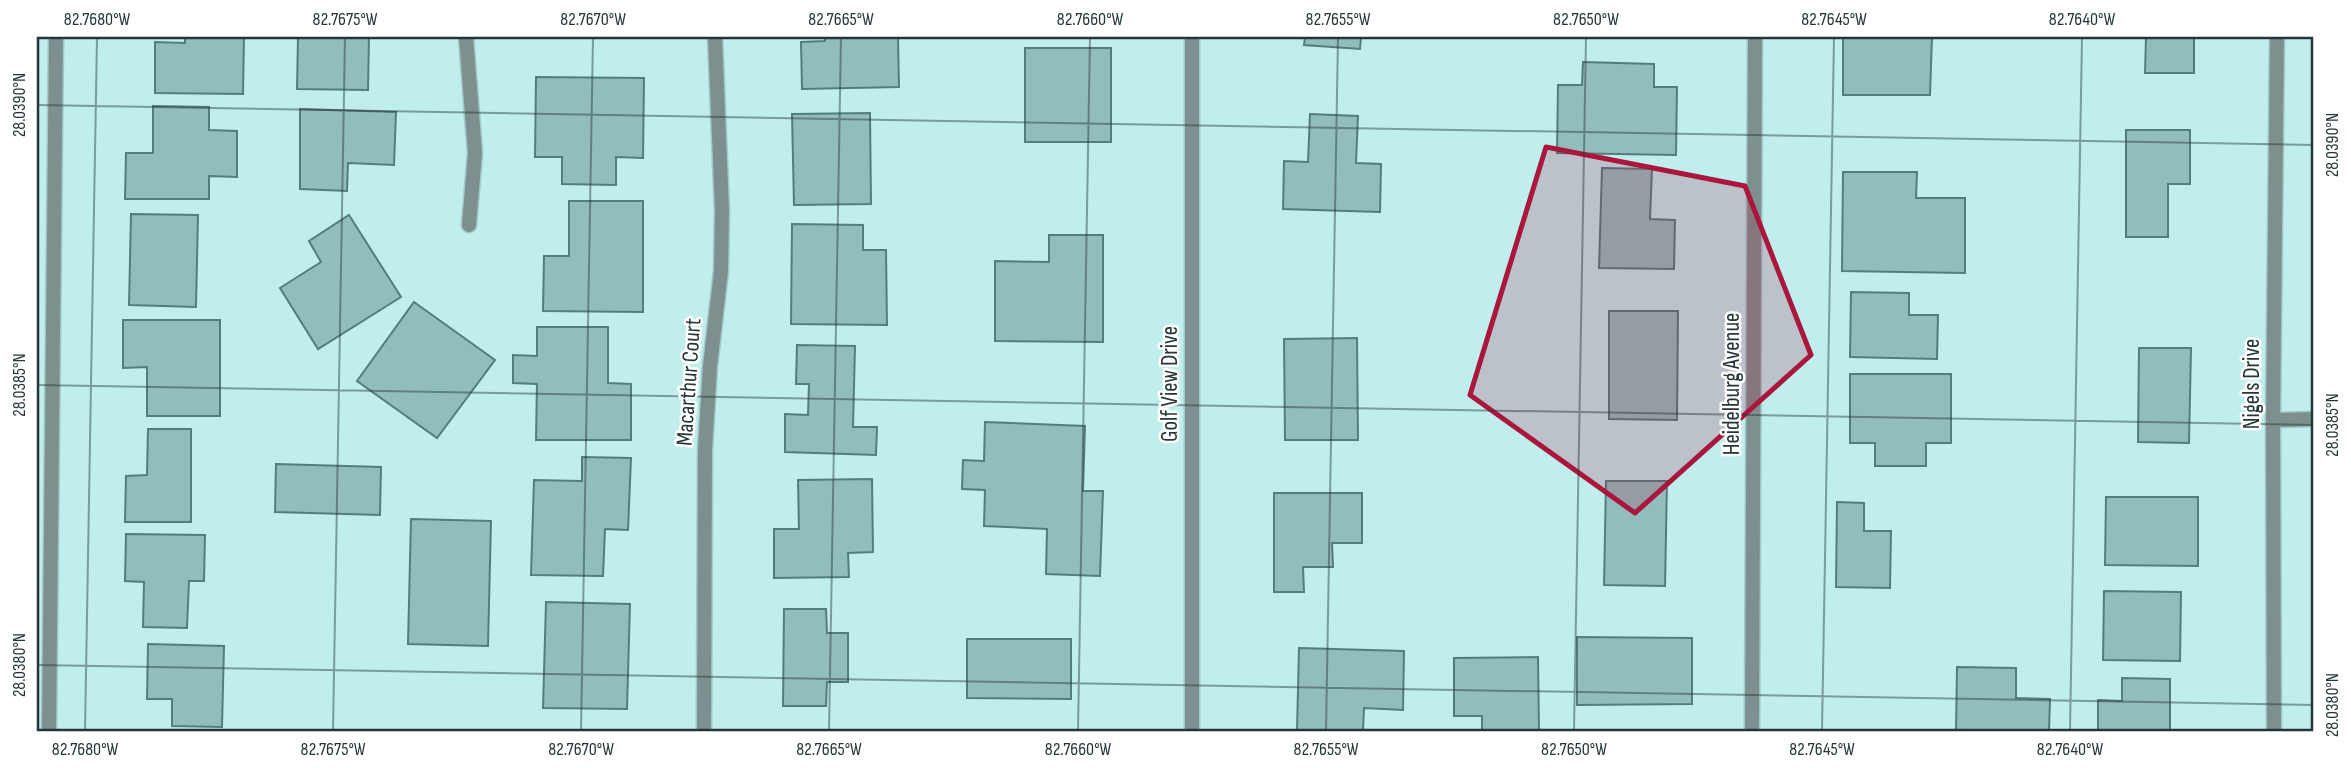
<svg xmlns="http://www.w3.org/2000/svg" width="2351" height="768" viewBox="0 0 2351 768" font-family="'Sofia Sans Condensed',sans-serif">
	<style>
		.building { fill: #91bebd; stroke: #537e7d; stroke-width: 2 }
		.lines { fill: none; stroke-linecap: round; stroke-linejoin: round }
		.street-casing { stroke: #a1c9c8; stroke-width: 17 }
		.street { stroke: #7d908f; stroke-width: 14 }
		.marked { fill: #ab163d; fill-opacity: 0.2; stroke: #ab163d; stroke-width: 5; stroke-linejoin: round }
		.ticks { fill: none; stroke: #243636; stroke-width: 2; stroke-opacity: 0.45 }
		.labels { text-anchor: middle; stroke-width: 5; stroke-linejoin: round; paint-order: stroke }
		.street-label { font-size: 23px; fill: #243636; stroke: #fff }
		.neatline { fill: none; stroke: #243636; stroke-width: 2.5 }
		.ticks-label { font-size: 18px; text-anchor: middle; fill: #243636 }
	</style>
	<rect width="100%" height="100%" fill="#c0eeed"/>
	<!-- building -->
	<g class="building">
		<path d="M185,37H244L243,94L155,93V42L185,43Z"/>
		<path d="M298,37H369L368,90L297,89Z"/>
		<path d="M825,37H898L899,87L802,89L801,42L825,41Z"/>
		<path d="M1305,37H1361L1360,49L1304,45Z"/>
		<path d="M1843,37H1932L1930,95H1843Z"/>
		<path d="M2146,37H2194V73H2145Z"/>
		<rect x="1025" y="48" width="86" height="94"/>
		<path d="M1583,62L1654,64V87H1677L1676,155L1557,153L1558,85H1582Z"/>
		<path d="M536,77L644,78L643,158L616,157V185L562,184V157H535Z"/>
		<path d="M153,106L209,107V130L237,131V177L209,176V199H125L126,153H153Z"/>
		<path d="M300,109L396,112L394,165L348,163L347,191L300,189Z"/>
		<path d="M870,113L871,204L794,205L792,114Z"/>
		<path d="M1310,114L1358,116L1356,163L1381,164L1380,212L1283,209L1284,161L1308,162Z"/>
		<path d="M2126,130H2190V184H2168V237H2126Z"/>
		<path d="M1602,168L1652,169L1650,219L1675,220L1674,269L1599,268Z"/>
		<path d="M1843,172H1917L1916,198H1965V273L1842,271Z"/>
		<path d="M569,201H643V312L543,311L544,256H569Z"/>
		<path d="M131,214L198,215L196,307L129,305Z"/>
		<path d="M349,215L401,297L318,349L280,288L321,262L309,241Z"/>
		<path d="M792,224L863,225V250H886L887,325L791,324Z"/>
		<path d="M1049,235H1103V342L995,341V261L1049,262Z"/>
		<path d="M1851,292L1909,293V315H1938L1937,359L1850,357Z"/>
		<path d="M414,302L495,360L437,438L357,381Z"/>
		<path d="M1609,311H1678L1677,420L1609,419Z"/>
		<path d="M123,320H220V416H147V367L123,368Z"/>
		<path d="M537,327H608V383L631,384V440H536L537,384L513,383V355L537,356Z"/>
		<path d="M1357,338L1358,440H1285L1284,339Z"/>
		<path d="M797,345L855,346L853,427H877L876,455L785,452V414L808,415L809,384H796Z"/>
		<path d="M2139,348H2191L2189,443L2138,442Z"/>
		<path d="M1850,374H1951V443H1926V466H1875V443H1850Z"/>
		<path d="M985,422L1085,426L1083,491H1103L1100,576L1046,574L1047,529L984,526L985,490L962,489L963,460L984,461Z"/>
		<path d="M148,429H191V522H125L126,476L147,475Z"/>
		<path d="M582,457L631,458L628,530L605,529L603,576L531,575L534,480L582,481Z"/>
		<path d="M276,464L381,467L380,515L275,512Z"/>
		<path d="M872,479L873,552L848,553L849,577L774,578V529H799L798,480Z"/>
		<path d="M1606,481H1667L1665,586L1604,585Z"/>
		<path d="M1274,493H1362V543H1332L1333,567H1303L1304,592H1274Z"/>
		<path d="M2106,497H2198V566L2105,565Z"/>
		<path d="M1837,502L1864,503V531H1891L1890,588L1836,587Z"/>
		<path d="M411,519L491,521L488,646L408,644Z"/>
		<path d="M126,534L205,535L204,581H189L187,628L143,627L144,582L125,581Z"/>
		<path d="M2104,591L2181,592L2180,661L2103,660Z"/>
		<path d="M546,602L630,604L627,709L543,708Z"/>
		<path d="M784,609H826L827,633H848V682H827L826,706H783Z"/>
		<path d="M1577,637L1692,638V704L1577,705Z"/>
		<path d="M967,639H1071V699L967,698Z"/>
		<path d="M148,644L224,646L222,727L172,726V699H147Z"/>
		<path d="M1299,648L1404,651L1403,710L1364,708L1363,731H1297Z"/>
		<path d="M1538,657L1539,731H1482V716H1454V658Z"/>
		<path d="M1957,667L2016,668V698L2050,699L2049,731H1956Z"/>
		<path d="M2122,678L2170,679V731H2098V700L2122,701Z"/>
	</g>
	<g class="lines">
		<defs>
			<g id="street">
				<path d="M466,37L475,153L469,225"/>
				<path d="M1192,37V731"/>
				<path d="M2273,420L2314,419"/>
				<path d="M49,731L56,37"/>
				<path d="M704,731L705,449L710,366L721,271L722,211L715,37"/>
				<path d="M1752,731L1755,37"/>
				<path d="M2274,731L2273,420L2277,37"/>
			</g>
		</defs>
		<!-- street casing -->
		<use href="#street" class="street-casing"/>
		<!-- street -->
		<use href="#street" class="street"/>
	</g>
	<!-- marked area -->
	<path class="marked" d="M1546,147L1745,186L1811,355L1635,513L1470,395Z"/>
	<!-- ticks -->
	<path class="ticks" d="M37,105L2314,145M37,385L2314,425M37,665L2314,705M85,731L97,37M333,731L345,37M581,731L593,37M829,731L841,37M1078,731L1090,37M1326,731L1338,37M1574,731L1586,37M1822,731L1834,37M2070,731L2082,37"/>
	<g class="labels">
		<!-- street labels -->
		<g class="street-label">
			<text transform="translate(688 382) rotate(-86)" y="8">Macarthur Court</text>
			<text transform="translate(1169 384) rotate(-90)" y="8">Golf View Drive</text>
			<text transform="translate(1731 384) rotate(-90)" y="8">Heidelburg Avenue</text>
			<text transform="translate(2251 384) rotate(-90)" y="8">Nigels Drive</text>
		</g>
	</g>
	<!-- border -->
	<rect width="2351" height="768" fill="none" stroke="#ffffff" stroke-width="77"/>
	<rect x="38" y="38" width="2274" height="692" class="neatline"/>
	<g class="ticks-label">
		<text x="97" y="25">82.7680°W</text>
		<text x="345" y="25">82.7675°W</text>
		<text x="593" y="25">82.7670°W</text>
		<text x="841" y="25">82.7665°W</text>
		<text x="1090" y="25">82.7660°W</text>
		<text x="1338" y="25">82.7655°W</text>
		<text x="1586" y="25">82.7650°W</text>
		<text x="1834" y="25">82.7645°W</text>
		<text x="2082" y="25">82.7640°W</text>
		<text transform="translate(19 105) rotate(-90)" y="6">28.0390°N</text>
		<text transform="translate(2332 145) rotate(-90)" y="6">28.0390°N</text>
		<text transform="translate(19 385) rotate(-90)" y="6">28.0385°N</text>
		<text transform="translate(2332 425) rotate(-90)" y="6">28.0385°N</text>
		<text transform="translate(19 665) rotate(-90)" y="6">28.0380°N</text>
		<text transform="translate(2332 705) rotate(-90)" y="6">28.0380°N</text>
		<text x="85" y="755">82.7680°W</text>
		<text x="333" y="755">82.7675°W</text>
		<text x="581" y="755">82.7670°W</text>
		<text x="829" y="755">82.7665°W</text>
		<text x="1078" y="755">82.7660°W</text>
		<text x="1326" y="755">82.7655°W</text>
		<text x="1574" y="755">82.7650°W</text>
		<text x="1822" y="755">82.7645°W</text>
		<text x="2070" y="755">82.7640°W</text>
	</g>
</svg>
